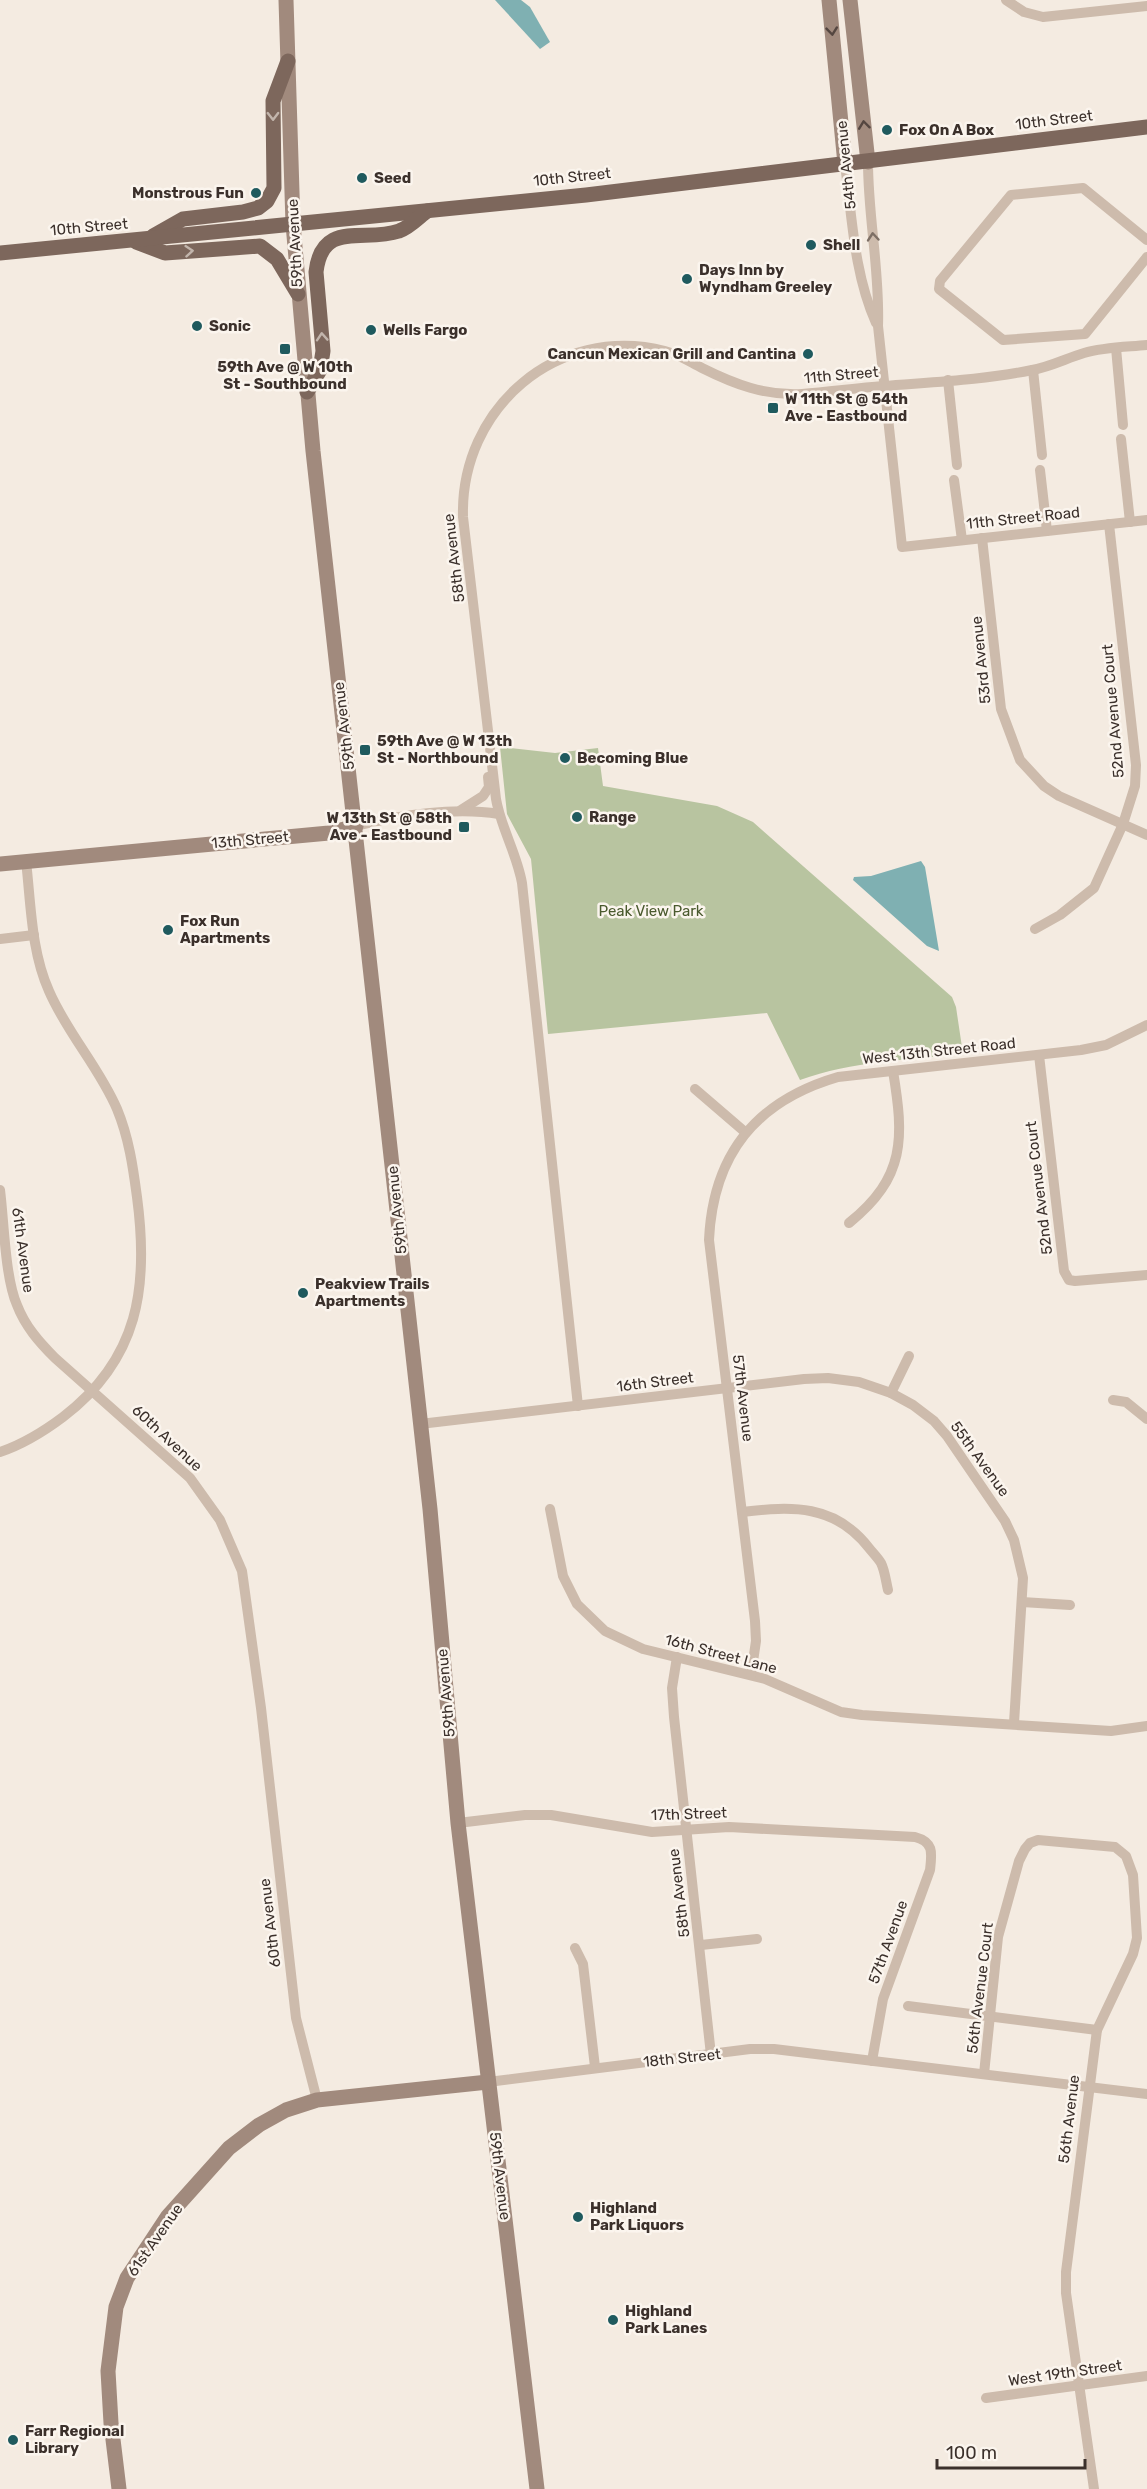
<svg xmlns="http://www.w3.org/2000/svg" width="1147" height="2489" viewBox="0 0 1147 2489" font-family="Rubik,sans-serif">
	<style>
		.green { fill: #b8c4a0 }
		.water { fill: #7fb0b2 }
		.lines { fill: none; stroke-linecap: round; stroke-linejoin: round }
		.street { stroke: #cdbbac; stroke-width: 10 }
		.secondary { stroke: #a18a7d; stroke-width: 15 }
		.primary { stroke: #7d675c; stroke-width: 15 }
		.oneway { stroke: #544640 }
		.oneway2 { stroke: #c2b5ac }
		.oneway3 { stroke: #7d6f65 }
		.poi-dot { fill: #1f5a5e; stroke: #fbf5ee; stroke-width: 2 }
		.labels { text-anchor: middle; stroke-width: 5; stroke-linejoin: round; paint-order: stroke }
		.street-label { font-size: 15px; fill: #3b302b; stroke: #fbf5ee }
		.poi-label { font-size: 15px; font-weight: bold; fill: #3b302b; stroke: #fbf5ee; text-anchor: start }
		.park-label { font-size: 15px; fill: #4a5a2e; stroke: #fbf5ee }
	</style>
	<rect width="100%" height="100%" fill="#f4ebe1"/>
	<!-- green -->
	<path class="green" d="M500,747L555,753L598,748L603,786L717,806L753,822L952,997L956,1007L963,1054C909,1060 852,1061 800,1080L767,1013L548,1034L531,859L507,814Z"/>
	<!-- water -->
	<g class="water">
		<path d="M495,0H521L530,7L550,42L540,49Z"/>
		<path d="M921,861L925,867L939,951L927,946L853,880L854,877L871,876Z"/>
	</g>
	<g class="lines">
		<!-- street -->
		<g class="street">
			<path d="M1006,0L1024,12L1043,17L1147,6"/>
			<path d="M868,162C868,217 880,271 878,326L902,547L1147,520"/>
			<path d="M845,164C852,217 854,274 876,323"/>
			<path d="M1147,240L1083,188L1011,195L940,281L939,289L1003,340L1085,334L1147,257"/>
			<path d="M1116,348L1123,425"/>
			<path d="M1033,370L1042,455"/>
			<path d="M948,380L957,465"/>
			<path d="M1121,439L1130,522"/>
			<path d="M1040,470L1047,531"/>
			<path d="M954,480L962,540"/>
			<path d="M982,538L1001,709L1020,760L1044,786L1059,796L1147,835"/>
			<path d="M461,810L483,796L489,787L488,777"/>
			<path d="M356,826C399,815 455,807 499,814"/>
			<path d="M1035,929L1060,915L1094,888L1123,824L1135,786L1136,765L1109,524"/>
			<path d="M0,939L34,935"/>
			<path d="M1039,1055L1064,1271L1069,1280L1075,1281L1147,1275"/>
			<path d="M695,1089L745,1132"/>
			<path d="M0,1190C4,1221 5,1278 17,1305C25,1326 39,1342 55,1358L190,1478L220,1520L242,1571L261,1708L296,2018L317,2100"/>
			<path d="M849,1223C906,1177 904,1138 893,1071"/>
			<path d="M891,1393L909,1356"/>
			<path d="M1113,1400L1126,1402L1147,1419"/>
			<path d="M578,1406L522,883C517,854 501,828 496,799L463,517C460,408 557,324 665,351C678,354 690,362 702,368C734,384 765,396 802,394C829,392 856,388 883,386C932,382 984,380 1032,370C1050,367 1067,358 1084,353C1104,347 1126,347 1147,345"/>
			<path d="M420,1424L804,1379L828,1378L859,1382L891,1393L913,1405L934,1421L947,1436L1005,1521L1014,1540L1023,1578L1014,1723"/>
			<path d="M0,1452C24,1444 43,1432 63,1417C139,1359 149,1287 137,1197C133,1167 129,1138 117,1109C99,1067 67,1033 49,991C31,951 31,904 26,861"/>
			<path d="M550,1509L563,1576L577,1604L605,1631L643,1649L765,1679L841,1712L862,1715L1111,1731L1147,1726"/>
			<path d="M742,1512C792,1506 835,1504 869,1548C873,1553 878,1558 881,1563C885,1571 886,1582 888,1590"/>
			<path d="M1022,1602L1070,1605"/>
			<path d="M677,1657L672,1688L674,1717L711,2055"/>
			<path d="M751,1675L756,1641L755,1621L709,1240C713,1154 756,1101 838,1077L1081,1050L1106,1045L1147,1025"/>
			<path d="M458,1823L525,1815H551L652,1832L729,1827L915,1837C934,1842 932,1853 930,1870L883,1999L872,2061"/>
			<path d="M701,1945L757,1939"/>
			<path d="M575,1948L583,1964L595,2067"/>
			<path d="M908,2006L1097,2030"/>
			<path d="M984,2074L998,1937L1019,1861L1025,1849L1030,1843L1038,1840L1115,1847L1126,1856L1133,1875L1137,1938L1133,1954L1097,2030L1066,2272V2293L1094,2489"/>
			<path d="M488,2082L750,2049H774L1147,2094"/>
			<path d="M986,2398L1147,2376"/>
		</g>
		<!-- secondary -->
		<g class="secondary">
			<path d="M286,0L293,224L313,451L430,1509L458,1823L537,2489"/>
			<path d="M829,0L845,164"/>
			<path d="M850,0L868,162"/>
			<path d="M0,864L329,833L356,826"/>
			<path d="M119,2489L111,2423L108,2371L116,2307L127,2278L168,2216L229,2148L259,2125L286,2110L317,2100L488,2082"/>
		</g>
		<!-- primary -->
		<g class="primary">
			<path d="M153,236L183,219L243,212L258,208L267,201L274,188L273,101L288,61"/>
			<path d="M136,242L165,253L260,246L277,259L298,294"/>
			<path d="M0,253L586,195L1147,127"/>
			<path d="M307,392L320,370L323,351L316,272C322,219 365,243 399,231C409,228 419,217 427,211"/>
		</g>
	</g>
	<!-- one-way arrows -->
	<defs><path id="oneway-chevron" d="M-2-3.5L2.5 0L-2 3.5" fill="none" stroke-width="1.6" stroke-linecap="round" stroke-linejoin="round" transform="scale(1.5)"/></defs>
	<g class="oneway">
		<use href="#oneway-chevron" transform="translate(832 31) rotate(84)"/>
		<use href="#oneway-chevron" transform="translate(864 125) rotate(-97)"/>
	</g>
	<g class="oneway2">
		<use href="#oneway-chevron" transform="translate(273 116) rotate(89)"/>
		<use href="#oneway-chevron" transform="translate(189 251) rotate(-5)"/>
		<use href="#oneway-chevron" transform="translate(322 337) rotate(-94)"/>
	</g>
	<use class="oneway3" href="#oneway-chevron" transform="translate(873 237) rotate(-95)"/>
	<!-- markers -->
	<g class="poi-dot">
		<circle cx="887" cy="130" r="6"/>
		<circle cx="362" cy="178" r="6"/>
		<circle cx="256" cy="193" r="6"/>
		<circle cx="811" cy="245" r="6"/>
		<circle cx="687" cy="279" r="6"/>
		<circle cx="197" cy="326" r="6"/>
		<circle cx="371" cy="330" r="6"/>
		<rect x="279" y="343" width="12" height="12" rx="3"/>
		<circle cx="808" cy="354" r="6"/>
		<rect x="767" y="402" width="12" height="12" rx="3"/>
		<rect x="359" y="744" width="12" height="12" rx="3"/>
		<circle cx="565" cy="758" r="6"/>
		<circle cx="577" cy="817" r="6"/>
		<rect x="458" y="821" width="12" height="12" rx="3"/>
		<circle cx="168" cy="930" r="6"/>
		<circle cx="303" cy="1293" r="6"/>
		<circle cx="578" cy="2217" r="6"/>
		<circle cx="613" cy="2320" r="6"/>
		<circle cx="13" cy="2440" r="6"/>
	</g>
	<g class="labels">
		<!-- street labels -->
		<g class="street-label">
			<text transform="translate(1054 120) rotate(-7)" y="5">10th Street</text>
			<text transform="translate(846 165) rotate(-96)" y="5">54th Avenue</text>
			<text transform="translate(572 177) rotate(-6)" y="5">10th Street</text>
			<text transform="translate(89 227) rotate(-5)" y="5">10th Street</text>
			<text transform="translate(295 243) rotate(-93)" y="5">59th Avenue</text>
			<text transform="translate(841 375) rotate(-5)" y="5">11th Street</text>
			<text transform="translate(1023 518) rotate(-6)" y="5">11th Street Road</text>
			<text transform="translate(454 558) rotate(-97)" y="5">58th Avenue</text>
			<text transform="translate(981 660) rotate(-96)" y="5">53rd Avenue</text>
			<text transform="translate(1113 711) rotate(-95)" y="5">52nd Avenue Court</text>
			<text transform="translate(344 726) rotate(-97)" y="5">59th Avenue</text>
			<text transform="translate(250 840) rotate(-5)" y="5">13th Street</text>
			<text transform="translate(939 1051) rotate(-6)" y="5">West 13th Street Road</text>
			<text transform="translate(1039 1188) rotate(-97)" y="5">52nd Avenue Court</text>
			<text transform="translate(397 1210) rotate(-96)" y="5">59th Avenue</text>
			<text transform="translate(23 1250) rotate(82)" y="5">61th Avenue</text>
			<text transform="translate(655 1382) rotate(-7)" y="5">16th Street</text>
			<text transform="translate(743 1398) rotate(83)" y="5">57th Avenue</text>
			<text transform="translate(167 1438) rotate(43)" y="5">60th Avenue</text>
			<text transform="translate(980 1459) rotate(54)" y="5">55th Avenue</text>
			<text transform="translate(721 1654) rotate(15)" y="5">16th Street Lane</text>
			<text transform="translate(446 1693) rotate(-95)" y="5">59th Avenue</text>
			<text transform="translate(689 1814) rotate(-2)" y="5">17th Street</text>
			<text transform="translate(679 1893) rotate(-97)" y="5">58th Avenue</text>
			<text transform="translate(270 1923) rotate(-97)" y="5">60th Avenue</text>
			<text transform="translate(888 1942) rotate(-70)" y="5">57th Avenue</text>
			<text transform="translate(980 1988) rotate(-83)" y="5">56th Avenue Court</text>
			<text transform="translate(682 2058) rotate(-6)" y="5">18th Street</text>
			<text transform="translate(1069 2119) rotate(-83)" y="5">56th Avenue</text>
			<text transform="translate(500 2176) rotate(83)" y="5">59th Avenue</text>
			<text transform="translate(155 2240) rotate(-55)" y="5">61st Avenue</text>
			<text transform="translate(1065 2373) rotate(-8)" y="5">West 19th Street</text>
		</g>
		<!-- poi labels -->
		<g class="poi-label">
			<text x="899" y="135">Fox On A Box</text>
			<text x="374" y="183">Seed</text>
			<text x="244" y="198" text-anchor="end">Monstrous Fun</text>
			<text x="823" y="250">Shell</text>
			<text x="699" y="275">Days Inn by<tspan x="699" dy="17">Wyndham Greeley</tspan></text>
			<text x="209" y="331">Sonic</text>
			<text x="383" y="335">Wells Fargo</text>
			<text x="796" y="359" text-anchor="end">Cancun Mexican Grill and Cantina</text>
			<text x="285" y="372" text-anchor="middle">59th Ave @ W 10th<tspan x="285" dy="17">St - Southbound</tspan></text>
			<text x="785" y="404">W 11th St @ 54th<tspan x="785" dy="17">Ave - Eastbound</tspan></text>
			<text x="377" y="746">59th Ave @ W 13th<tspan x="377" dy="17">St - Northbound</tspan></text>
			<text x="577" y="763">Becoming Blue</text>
			<text x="589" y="822">Range</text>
			<text x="452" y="823" text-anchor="end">W 13th St @ 58th<tspan x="452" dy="17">Ave - Eastbound</tspan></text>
			<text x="180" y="926">Fox Run<tspan x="180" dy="17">Apartments</tspan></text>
			<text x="315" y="1289">Peakview Trails<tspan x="315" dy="17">Apartments</tspan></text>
			<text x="590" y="2213">Highland<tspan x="590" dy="17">Park Liquors</tspan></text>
			<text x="625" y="2316">Highland<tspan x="625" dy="17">Park Lanes</tspan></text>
			<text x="25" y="2436">Farr Regional<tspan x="25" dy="17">Library</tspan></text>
		</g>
		<!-- park labels -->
		<g class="park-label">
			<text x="651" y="916">Peak View Park</text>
		</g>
	</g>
	<!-- scale -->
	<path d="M937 2459v9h148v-9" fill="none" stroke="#3b302b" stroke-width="3"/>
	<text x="946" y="2459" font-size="18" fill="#3b302b" stroke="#fbf5ee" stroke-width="4.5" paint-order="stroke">100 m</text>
</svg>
